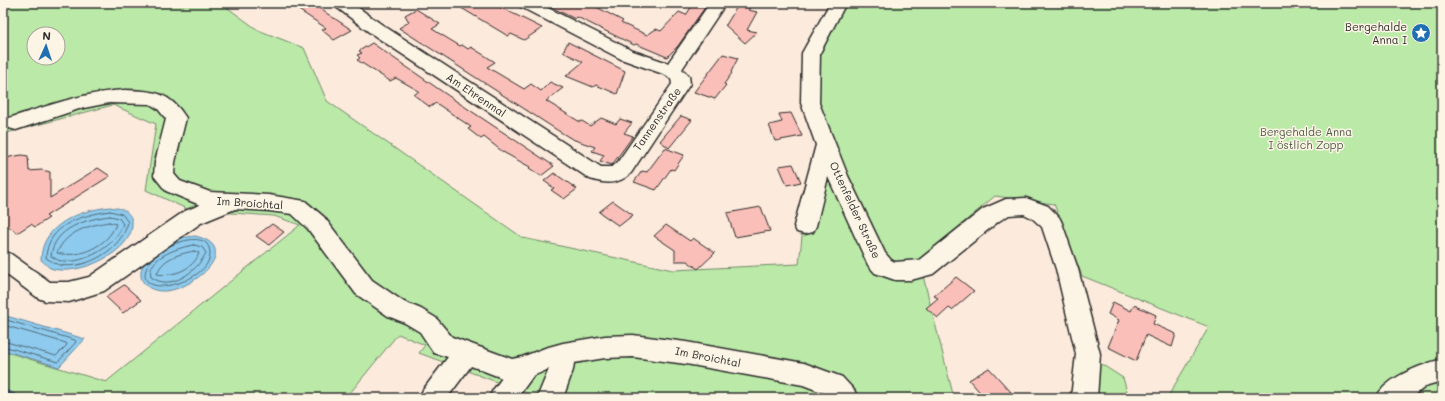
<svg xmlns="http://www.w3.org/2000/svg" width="1445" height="401" viewBox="0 0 1445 401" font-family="Mali,sans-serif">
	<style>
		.green { fill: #bae9a8; stroke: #728a6a; fill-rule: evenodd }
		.water { fill: #8dcaed; stroke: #668a9f }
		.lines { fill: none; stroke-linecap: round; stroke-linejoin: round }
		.shore { stroke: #526b79; stroke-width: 1 }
		.stream { stroke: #668a9f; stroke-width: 5 }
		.building { fill: #fbbfb9; stroke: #2b2b2b }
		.minor-casing { stroke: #2b2b2b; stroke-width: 3 }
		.minor { fill: #fcf5e5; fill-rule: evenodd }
		.labels { text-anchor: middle; stroke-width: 3; stroke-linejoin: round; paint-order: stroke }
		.poi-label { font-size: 11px; fill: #2b2b2b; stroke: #fcf5e5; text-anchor: end }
		.street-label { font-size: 11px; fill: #2b2b2b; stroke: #fcf5e5 }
		.park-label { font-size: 11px; fill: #4f5a4a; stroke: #fcf5e5 }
	</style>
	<rect width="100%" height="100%" fill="#fceadc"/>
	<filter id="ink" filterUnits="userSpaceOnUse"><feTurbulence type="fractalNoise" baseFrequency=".025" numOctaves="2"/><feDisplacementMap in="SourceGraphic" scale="8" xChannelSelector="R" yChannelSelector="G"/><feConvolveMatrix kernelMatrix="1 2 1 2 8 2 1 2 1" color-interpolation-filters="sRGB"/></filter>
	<g filter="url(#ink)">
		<!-- green -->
		<g class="green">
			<path d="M3,3H221L258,30L304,48L327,101L523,238L673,270L799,264L807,191L844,174L816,103L817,53L844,3H1442V398H1167L1209,327L1082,276L1054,204L995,196L919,260L954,398H527L529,394L419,353L425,345L398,334L346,398H3V351L106,382L300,225L274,216L189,210L146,190L156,124L113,105L3,134ZM34,34H58V58H34Z"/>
			<path d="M1098,362L1123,378L1129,398H1065Z"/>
		</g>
		<!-- water -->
		<g class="water">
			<path d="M110,207C114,208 119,208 122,209C127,211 131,216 132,221C136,252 76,278 50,268C47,266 44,262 41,260C41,224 81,210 110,207Z"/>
			<path d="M195,236C245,247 191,293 161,291C144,290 135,276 145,262C148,257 163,245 168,242C177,238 186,237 195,236Z"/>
			<path d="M3,315L85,339L59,367L3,350Z"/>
		</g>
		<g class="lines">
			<!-- shore -->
			<g class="shore">
				<path d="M110,211L122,214L128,222C122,249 87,270 60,265C55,264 50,260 46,258C47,225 82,215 110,211Z"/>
				<path d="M110,216L119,218L123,224C116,246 85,264 62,261C58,261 55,258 51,256C54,228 86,219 110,216Z"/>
				<path d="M109,222L116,224C108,246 79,259 57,253C65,232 89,225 109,222Z"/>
				<path d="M194,245L202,247L206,253C197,271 171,292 151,277C146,257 180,247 194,245Z"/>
				<path d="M194,251L199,253C194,269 173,277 157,274C162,258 179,254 194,251Z"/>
				<path d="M155,256C151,261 145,268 145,275C146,299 211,280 210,253C210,249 208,244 205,242C195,236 179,242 169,246"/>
				<path d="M3,319L75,340L76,342L58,362L3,346"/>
				<path d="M3,325L66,343L67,345L56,356L3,341"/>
			</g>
			<!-- stream -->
			<path class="stream" d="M3,391L20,398"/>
		</g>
		<!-- building -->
		<g class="building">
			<path d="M288,3H311L352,30L334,40L322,30L326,28Z"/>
			<path d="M453,3H492L542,28L524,40L511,34L508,36Z"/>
			<path d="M543,3H589L623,21L621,23L647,35L656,29L661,31L679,12L686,15L694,3H708L678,46L667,57L636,44L634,45L577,17L575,19Z"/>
			<path d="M738,5L750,8L748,10L757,12L747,30L757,32L745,43L725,25H726Z"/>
			<path d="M416,9L440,24L432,29L460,46L462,45L468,49L471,47L495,62L487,67L524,89L531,84L541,91L550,82L563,88L546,101L580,122L582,121L590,126L601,118L616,124L620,119L632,123L624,133L633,136L612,165L600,161L604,155L592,151L595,147L572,139L557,130L399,28L409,22L405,15Z"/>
			<path d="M568,42L625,71L617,94L596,85L593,87L566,76L583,62L563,52Z"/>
			<path d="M372,43L453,99L554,166L541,176L529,168L530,167L503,152L484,137L481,139L468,129L471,127L436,103L430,107L414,95L419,91L396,78L390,81L357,60L360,58L357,55L362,53L359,51Z"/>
			<path d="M723,54L738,58L731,72L732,73L724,84L726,85L715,99L694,92Z"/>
			<path d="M791,113L802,136L775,141L769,125L782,122L779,114Z"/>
			<path d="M681,116L692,120L669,148L660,141Z"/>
			<path d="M665,148L684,155L674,170L671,169L656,190L634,182L642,171L647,172Z"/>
			<path d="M22,155L28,156L29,171L42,170L50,172V198L98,168L110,176L46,216L49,218L35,227L31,224L17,233L3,222V161L10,157Z"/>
			<path d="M793,164L801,182L787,185L779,166Z"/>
			<path d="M554,173L577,189L564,199L551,190L554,188L544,181Z"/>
			<path d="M613,201L633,215L619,226L599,212Z"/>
			<path d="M761,207L770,231L735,237L727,213Z"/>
			<path d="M272,224L284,232L269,245L256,236Z"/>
			<path d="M666,225L690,241L693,238L715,253L698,269L687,261H675V250L654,236Z"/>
			<path d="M956,277L974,291L952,310L949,308L938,318L926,308L938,298L934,296Z"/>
			<path d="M124,285L141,300L123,313L106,297Z"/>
			<path d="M1113,302L1131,311L1134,305L1156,315L1153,324L1176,334L1172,347L1146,335L1136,361L1108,347L1119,320L1108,314Z"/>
			<path d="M989,368L1011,392L1000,398H985L969,380Z"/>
		</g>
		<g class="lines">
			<defs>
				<g id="minor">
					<path d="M333,3H352L381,24L601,167H612L617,163L672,84L671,79L666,75L621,59L519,6L517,3H538L633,51L668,63L710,3H726L682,69L689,76L690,84L631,173C618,185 606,184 590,179L369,32L335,6Z"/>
					<path d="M830,3H846L820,53L819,103L848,176L885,253L891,260L895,262L919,260L983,209L1006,199L1026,198L1048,206L1059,217L1062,223L1078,269L1100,354L1097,398H1071L1076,354L1056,269L1042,227L1032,218L1024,214L1009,215L999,221L933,274L911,280H895L875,273L868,265L828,177L816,226L813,232L805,234L797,232L794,226L816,145L801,103L802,53Z"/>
					<path d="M125,90C153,91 169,91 186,118L175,162L174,174L180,181L210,192L269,195L305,201L324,217L372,280L404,302L421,309L436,318L452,337L512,359L522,357L545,348L563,343L605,336L633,335L686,342L804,363L842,377L854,390L858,398H828L824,393L803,385L686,364L633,357L605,358L574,363L573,370L563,398H537L549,369L533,376L517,398H489L493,390L502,378L471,366L447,398H419L423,390L448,357L434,353L420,332L405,323L388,316L356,294L308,229L292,214L269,211L235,209L201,223L104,291L69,302L46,301L38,298L3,272V251L11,254L50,282H69L89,277L185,211L200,205L166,191L154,176L155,162L166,119L158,109L150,104L109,103L79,109L16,130L9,128L6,123L9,118C47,106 85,92 125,90Z"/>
					<path d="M1442,359V381L1428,385L1410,398H1376C1386,377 1421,365 1442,359Z"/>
				</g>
			</defs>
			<!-- minor casing -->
			<use href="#minor" class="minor-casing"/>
			<!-- minor -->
			<use href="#minor" class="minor"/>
		</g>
	</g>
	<!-- icons -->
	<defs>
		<symbol id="sight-disc" viewBox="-11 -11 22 22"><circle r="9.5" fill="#1f6fb2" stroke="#fcf5e5"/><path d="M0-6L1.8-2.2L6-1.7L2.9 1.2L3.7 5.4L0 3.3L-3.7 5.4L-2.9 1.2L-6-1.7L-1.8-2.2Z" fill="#fff"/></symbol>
	</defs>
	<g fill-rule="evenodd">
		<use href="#sight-disc" x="1410" y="22" width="22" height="22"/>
	</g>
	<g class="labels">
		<!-- poi labels -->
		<g class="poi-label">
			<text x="1407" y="31">Bergehalde<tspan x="1407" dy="13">Anna I</tspan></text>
		</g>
		<!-- street labels -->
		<g class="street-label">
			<text transform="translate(476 95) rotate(34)" y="4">Am Ehrenmal</text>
			<text transform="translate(657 119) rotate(-55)" y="4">Tannenstraße</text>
			<text transform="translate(250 203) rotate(4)" y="4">Im Broichtal</text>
			<text transform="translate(855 210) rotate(65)" y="4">Ottenfelder Straße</text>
			<text transform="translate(708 357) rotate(11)" y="4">Im Broichtal</text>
		</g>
		<!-- park labels -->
		<g class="park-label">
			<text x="1306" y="136">Bergehalde Anna<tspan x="1306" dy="13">I östlich Zopp</tspan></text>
		</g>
	</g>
	<!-- margin -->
	<rect width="1445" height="401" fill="none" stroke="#fcf5e5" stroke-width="16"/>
	<rect x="8" y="8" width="1429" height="385" fill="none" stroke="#2b2b2b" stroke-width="1.5" filter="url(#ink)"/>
	<!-- north arrow -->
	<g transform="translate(46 46) rotate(3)"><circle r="19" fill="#fcf5e5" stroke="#a8a49b"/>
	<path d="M0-3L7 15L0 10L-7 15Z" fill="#1f6fb2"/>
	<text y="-6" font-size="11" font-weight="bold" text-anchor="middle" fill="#2b2b2b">N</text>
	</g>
</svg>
